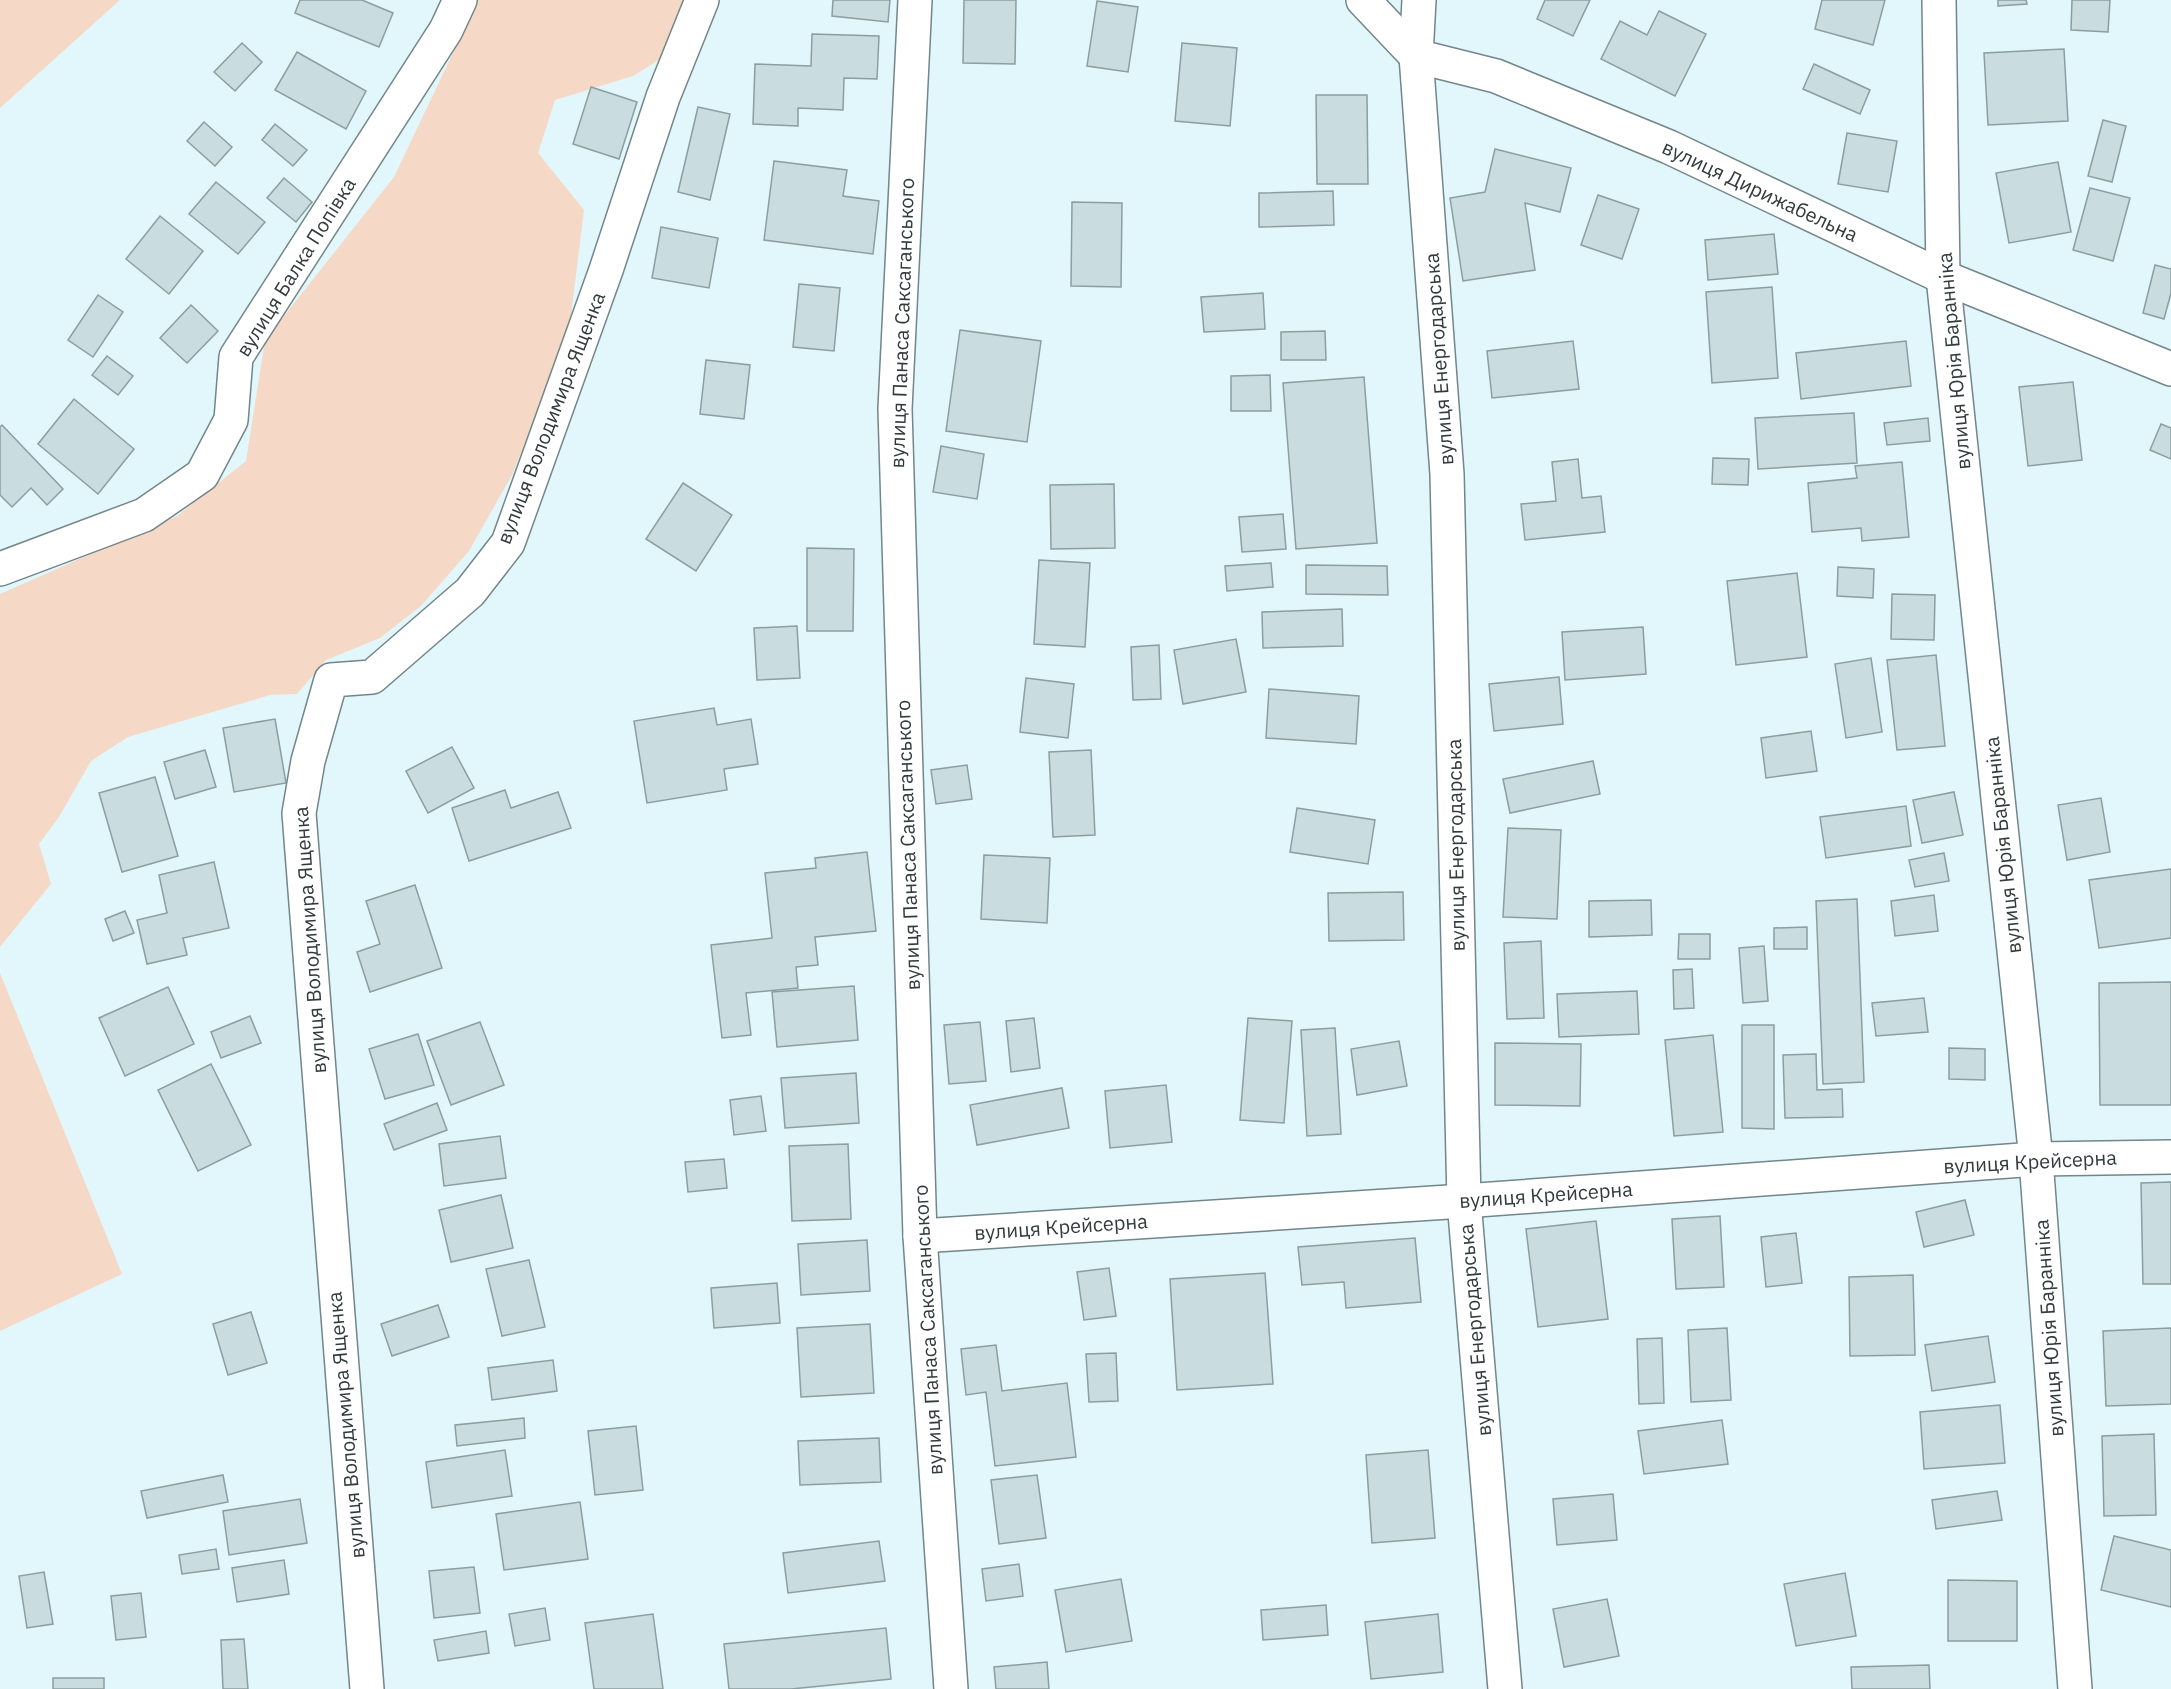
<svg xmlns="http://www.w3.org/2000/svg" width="2171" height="1689" viewBox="0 0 2171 1689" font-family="'IBM Plex Sans',sans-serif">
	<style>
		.green { fill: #f5d9c6 }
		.building { fill: #c9dde1; stroke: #8b9ea2; stroke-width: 1.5 }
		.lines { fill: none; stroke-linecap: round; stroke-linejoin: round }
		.minor-casing { stroke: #738689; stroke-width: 36 }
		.minor { stroke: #fff; stroke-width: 33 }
		.labels { text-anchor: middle; stroke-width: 4.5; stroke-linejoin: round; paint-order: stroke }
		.street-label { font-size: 20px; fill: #323a3c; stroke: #fff }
	</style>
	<rect width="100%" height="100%" fill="#e2f7fb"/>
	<!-- green -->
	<g class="green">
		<path d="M0,0H120L0,108Z"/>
		<path d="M478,0H686L665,56L633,76L555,100L538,153L584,210L569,331L512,475L469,551L421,606L380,638L326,660L297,694L270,695L128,737L91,761L59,817L39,844L51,884L0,947V594L177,516L246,461L265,340L394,177Z"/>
		<path d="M0,973L122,1274L0,1331Z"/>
	</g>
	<!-- building -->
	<g class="building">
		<path d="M300,0H362L393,13L379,47L295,13Z"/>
		<path d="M833,0H890L888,22L832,16Z"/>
		<path d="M964,0H1016L1015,64L963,63Z"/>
		<path d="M1545,0H1590L1573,36L1537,19Z"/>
		<path d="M1822,0H1885L1873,45L1815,29Z"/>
		<path d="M1998,0H2026L2027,4L1998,6Z"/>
		<path d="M2072,0H2110L2108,32L2071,30Z"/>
		<path d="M1097,1L1138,7L1128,72L1087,66Z"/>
		<path d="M1659,11L1706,34L1675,96L1601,59L1620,21L1647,35Z"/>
		<path d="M812,34L879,36L877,79L844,78L843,110L798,108V126L753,124L755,64L811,66Z"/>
		<path d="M242,43L262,62L235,91L214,72Z"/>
		<path d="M1182,43L1237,48L1230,126L1175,121Z"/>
		<path d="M2064,49L2068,121L1988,125L1984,53Z"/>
		<path d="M297,52L366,91L346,129L275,90Z"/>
		<path d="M1814,64L1870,90L1860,114L1803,89Z"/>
		<path d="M591,87L637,102L619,159L573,144Z"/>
		<path d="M1316,95H1367L1368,184H1317Z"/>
		<path d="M698,107L730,114L710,200L678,192Z"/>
		<path d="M2103,120L2126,126L2112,182L2088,176Z"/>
		<path d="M204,122L232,147L215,166L187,141Z"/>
		<path d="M275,124L307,150L293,166L262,140Z"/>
		<path d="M1847,133L1897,141L1888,192L1838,184Z"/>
		<path d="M1495,149L1571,168L1560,212L1525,203L1535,270L1463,281L1450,198L1485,192Z"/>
		<path d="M774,161L847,170L843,196L879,201L873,254L764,240Z"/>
		<path d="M2058,162L2071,232L2009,243L1996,173Z"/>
		<path d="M284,178L312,202L296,222L267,198Z"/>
		<path d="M216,182L265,222L238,254L189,214Z"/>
		<path d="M2090,188L2130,198L2113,261L2073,250Z"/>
		<path d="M1333,191L1334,225L1259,227V193Z"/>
		<path d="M1598,195L1639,209L1622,259L1581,245Z"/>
		<path d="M1072,202L1122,203L1121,287L1071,286Z"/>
		<path d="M160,216L203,251L169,294L126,259Z"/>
		<path d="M661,227L718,238L709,288L652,278Z"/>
		<path d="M1774,234L1778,274L1708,280L1705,240Z"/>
		<path d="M2155,265L2171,269V293L2164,319L2143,313Z"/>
		<path d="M799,284L840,288L834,351L793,347Z"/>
		<path d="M1772,287L1778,378L1712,383L1706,292Z"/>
		<path d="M1263,293L1265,329L1204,332L1201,297Z"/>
		<path d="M98,295L123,312L93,357L68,340Z"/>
		<path d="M191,305L218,331L187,363L160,338Z"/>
		<path d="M960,330L1041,341L1027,442L946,431Z"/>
		<path d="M1325,331L1326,360H1281V332Z"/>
		<path d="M1573,341L1579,389L1492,398L1487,351Z"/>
		<path d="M1906,341L1911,386L1801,399L1796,353Z"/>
		<path d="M107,356L133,376L118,395L92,375Z"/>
		<path d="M706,360L750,365L744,419L700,414Z"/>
		<path d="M1270,375L1271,411H1231V376Z"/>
		<path d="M1364,377L1377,543L1296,549L1283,383Z"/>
		<path d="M2073,382L2082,460L2028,466L2019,387Z"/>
		<path d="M74,399L134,449L98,494L38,444Z"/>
		<path d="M1854,413L1857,463L1758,469L1755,418Z"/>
		<path d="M1928,418L1930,441L1887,445L1884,423Z"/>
		<path d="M2161,424L2171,428V459L2150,450Z"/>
		<path d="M2,425L63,489L47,505L31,488L12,507L0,495V427Z"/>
		<path d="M941,446L984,454L977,499L933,492Z"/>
		<path d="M1713,458L1749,459L1748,485L1712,484Z"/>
		<path d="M1578,459L1582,498L1601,496L1605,532L1525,540L1521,504L1556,501L1552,462Z"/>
		<path d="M1902,462L1909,537L1862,541L1861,528L1812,532L1808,483L1857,478L1855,466Z"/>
		<path d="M683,483L732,515L696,571L646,539Z"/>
		<path d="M1114,484L1115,548L1051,549L1050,485Z"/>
		<path d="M1283,514L1286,549L1242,552L1239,517Z"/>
		<path d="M807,548L854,549L853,631H807Z"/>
		<path d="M1039,560L1090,563L1085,647L1034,644Z"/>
		<path d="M1271,563L1273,587L1227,591L1225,566Z"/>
		<path d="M1306,565L1387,566L1388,595L1306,594Z"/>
		<path d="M1838,567L1874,569L1873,598L1837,596Z"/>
		<path d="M1797,573L1807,657L1736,665L1727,581Z"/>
		<path d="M1892,594L1935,595L1934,640L1891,639Z"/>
		<path d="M1342,609L1343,646L1263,648L1262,612Z"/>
		<path d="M797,626L800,678L757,680L754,628Z"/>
		<path d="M1643,627L1646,674L1565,680L1562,632Z"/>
		<path d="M1236,639L1246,692L1183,704L1174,650Z"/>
		<path d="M1159,645L1161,699L1133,700L1131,647Z"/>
		<path d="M1936,655L1945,746L1897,750L1887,660Z"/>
		<path d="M1871,658L1882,732L1846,738L1835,664Z"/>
		<path d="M1559,677L1563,724L1494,731L1489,684Z"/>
		<path d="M1026,678L1074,684L1068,738L1020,732Z"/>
		<path d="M1269,689L1359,696L1356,744L1266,738Z"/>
		<path d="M714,708L717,725L751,719L758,764L724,769L727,790L647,803L634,721Z"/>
		<path d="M275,719L286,783L234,792L223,728Z"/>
		<path d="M1811,731L1817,771L1766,778L1761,738Z"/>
		<path d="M452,747L474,788L428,813L406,771Z"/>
		<path d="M205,750L216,787L175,799L164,762Z"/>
		<path d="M1091,750L1095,835L1053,837L1049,752Z"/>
		<path d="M1593,761L1600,794L1510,813L1503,779Z"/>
		<path d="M967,765L972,799L936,804L931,770Z"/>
		<path d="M155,777L178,856L122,872L99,793Z"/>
		<path d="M505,790L511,808L558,792L571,828L469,861L452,808Z"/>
		<path d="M1954,792L1963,835L1922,843L1913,800Z"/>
		<path d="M2101,798L2110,852L2067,860L2058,805Z"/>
		<path d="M1906,806L1911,846L1826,858L1820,817Z"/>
		<path d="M1297,808L1375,820L1368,864L1290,852Z"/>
		<path d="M1508,828L1561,830L1557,919L1503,917Z"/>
		<path d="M867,852L876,931L815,937L818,965L796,967L798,988L746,993L751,1035L722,1038L711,945L772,938L765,873L816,868L815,858Z"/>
		<path d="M1944,853L1949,881L1915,887L1909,860Z"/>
		<path d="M984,855L1050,858L1047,923L981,919Z"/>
		<path d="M214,862L229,928L183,938L187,955L147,964L137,920L167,913L159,875Z"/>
		<path d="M2171,869V938L2099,948L2089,880Z"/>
		<path d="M415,885L442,968L370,992L357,952L380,944L366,901Z"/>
		<path d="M1403,892L1404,940L1329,941L1328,893Z"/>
		<path d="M1934,895L1938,931L1895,936L1891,901Z"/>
		<path d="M1857,899L1864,1082L1823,1084L1816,901Z"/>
		<path d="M1651,900L1652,935L1589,937V901Z"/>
		<path d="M125,911L134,933L113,941L105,919Z"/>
		<path d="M1807,927V949H1774V928Z"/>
		<path d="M1679,934H1710V959H1678Z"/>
		<path d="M1541,941L1544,1018L1507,1019L1504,943Z"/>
		<path d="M1764,946L1768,1001L1743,1003L1739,948Z"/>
		<path d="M1692,969L1694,1008L1674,1009L1673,970Z"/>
		<path d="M2171,982V1105H2100L2099,983Z"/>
		<path d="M854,986L858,1040L777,1047L772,992Z"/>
		<path d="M168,987L194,1044L125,1076L99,1018Z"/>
		<path d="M1637,991L1639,1034L1559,1037L1557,994Z"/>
		<path d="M1924,998L1928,1032L1876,1036L1872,1003Z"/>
		<path d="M250,1016L261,1043L221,1058L211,1032Z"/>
		<path d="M1034,1018L1040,1068L1011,1072L1006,1021Z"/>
		<path d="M1248,1018L1292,1021L1284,1123L1240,1120Z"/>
		<path d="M480,1022L504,1085L451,1105L427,1041Z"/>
		<path d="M980,1022L986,1081L949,1084L944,1025Z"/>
		<path d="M1742,1025H1774V1129L1742,1128Z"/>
		<path d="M1335,1028L1341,1134L1307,1136L1301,1030Z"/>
		<path d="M418,1034L434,1085L385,1099L369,1049Z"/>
		<path d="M1713,1035L1723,1132L1674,1136L1665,1040Z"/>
		<path d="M1399,1041L1407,1086L1357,1095L1351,1049Z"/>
		<path d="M1495,1043L1581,1044L1580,1106L1495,1105Z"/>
		<path d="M1949,1048L1985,1049V1080L1949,1079Z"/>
		<path d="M1816,1054L1817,1090L1842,1089L1843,1117L1785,1118L1783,1055Z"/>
		<path d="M211,1064L251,1145L198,1171L158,1090Z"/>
		<path d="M856,1073L859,1123L785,1128L781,1078Z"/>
		<path d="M1166,1085L1172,1142L1110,1148L1105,1091Z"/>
		<path d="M1062,1088L1069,1128L977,1145L970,1105Z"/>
		<path d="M761,1096L766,1131L734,1135L730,1100Z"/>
		<path d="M437,1103L447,1130L394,1150L384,1124Z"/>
		<path d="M500,1136L506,1178L444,1186L439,1144Z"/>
		<path d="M848,1144L851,1219L792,1221L789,1146Z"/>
		<path d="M724,1159L727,1188L688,1192L685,1162Z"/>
		<path d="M2171,1182V1284H2143L2141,1183Z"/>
		<path d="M501,1195L513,1248L451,1262L439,1210Z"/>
		<path d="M1965,1200L1974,1235L1924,1247L1916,1212Z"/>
		<path d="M1720,1216L1724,1287L1676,1289L1672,1219Z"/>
		<path d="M1596,1221L1608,1319L1538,1327L1526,1229Z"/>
		<path d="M1796,1233L1802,1283L1766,1287L1761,1237Z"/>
		<path d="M1415,1238L1421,1302L1346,1308L1344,1282L1302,1285L1298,1247Z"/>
		<path d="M867,1240L870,1291L801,1295L798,1244Z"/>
		<path d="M529,1260L545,1327L502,1336L486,1269Z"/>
		<path d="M1109,1268L1116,1316L1084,1320L1077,1272Z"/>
		<path d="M1265,1273L1273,1384L1177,1390L1170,1279Z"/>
		<path d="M1913,1275L1915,1355L1850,1356L1849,1277Z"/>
		<path d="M777,1283L780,1323L714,1328L711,1288Z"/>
		<path d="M438,1305L449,1337L392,1356L381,1324Z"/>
		<path d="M251,1312L267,1363L228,1375L213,1324Z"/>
		<path d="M870,1324L874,1393L801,1397L797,1328Z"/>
		<path d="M1727,1328L1731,1400L1691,1402L1688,1330Z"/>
		<path d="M2171,1328V1404L2106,1406L2103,1331Z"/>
		<path d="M1988,1336L1995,1382L1932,1391L1925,1345Z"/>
		<path d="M1662,1338L1664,1403L1639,1404L1637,1339Z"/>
		<path d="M996,1345L1002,1391L1067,1383L1076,1457L995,1466L986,1392L966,1395L961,1349Z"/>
		<path d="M1116,1353L1118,1401L1089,1402L1086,1354Z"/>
		<path d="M553,1360L557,1391L492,1400L488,1368Z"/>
		<path d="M2000,1405L2005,1463L1924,1469L1920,1412Z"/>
		<path d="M524,1418L525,1438L457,1446L455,1425Z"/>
		<path d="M1722,1420L1728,1464L1644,1474L1638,1431Z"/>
		<path d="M636,1426L643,1490L595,1495L588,1431Z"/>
		<path d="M2154,1434L2156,1515L2104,1516L2102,1436Z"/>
		<path d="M879,1438L881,1482L800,1485L798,1441Z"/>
		<path d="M505,1450L512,1496L432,1508L426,1462Z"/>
		<path d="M1428,1450L1435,1538L1372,1543L1366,1455Z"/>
		<path d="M223,1475L228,1502L147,1518L141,1491Z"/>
		<path d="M1037,1475L1046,1538L999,1544L991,1480Z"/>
		<path d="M1997,1491L2002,1520L1936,1529L1932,1500Z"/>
		<path d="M1613,1494L1617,1540L1557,1545L1553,1499Z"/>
		<path d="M300,1499L307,1543L229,1555L223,1511Z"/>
		<path d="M580,1502L588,1559L504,1570L496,1514Z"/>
		<path d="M2114,1536L2171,1550V1607L2101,1590Z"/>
		<path d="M879,1541L885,1581L788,1593L783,1553Z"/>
		<path d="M216,1549L219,1569L182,1574L179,1555Z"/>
		<path d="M284,1560L289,1594L237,1602L232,1568Z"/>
		<path d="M1019,1564L1023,1596L986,1601L982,1569Z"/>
		<path d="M474,1567L480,1613L434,1618L429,1571Z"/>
		<path d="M44,1572L53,1624L27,1628L19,1576Z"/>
		<path d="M1845,1573L1856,1636L1796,1646L1784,1584Z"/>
		<path d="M1121,1579L1132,1641L1066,1652L1055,1590Z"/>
		<path d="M1948,1580L2017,1581V1641H1948Z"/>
		<path d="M141,1593L146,1637L116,1640L111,1596Z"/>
		<path d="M1607,1599L1619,1656L1564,1667L1553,1609Z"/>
		<path d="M1326,1605L1328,1635L1263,1640L1261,1610Z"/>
		<path d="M545,1608L550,1640L515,1646L509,1614Z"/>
		<path d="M653,1614L663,1689H594L585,1623Z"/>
		<path d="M1438,1614L1443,1672L1371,1679L1365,1622Z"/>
		<path d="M886,1628L891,1679L791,1689H729L724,1644Z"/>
		<path d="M486,1631L489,1653L438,1661L434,1640Z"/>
		<path d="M244,1639L248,1689H223L221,1640Z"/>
		<path d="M1047,1662L1049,1689H996L994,1667Z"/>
		<path d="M1929,1665L1930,1689H1852L1851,1667Z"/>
		<rect x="53" y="1678" width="51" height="11"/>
	</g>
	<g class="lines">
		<defs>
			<g id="minor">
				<path d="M915,0L895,409L920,1236L951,1689"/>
				<path d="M1363,0L1416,56L1496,76L1669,147L1943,277L2171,369"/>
				<path d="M1419,0L1416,56L1447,474L1464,1201L1505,1689"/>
				<path d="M1939,0L1943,277L2036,1159L2075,1689"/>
				<path d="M0,569L144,515L202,475L231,420L236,357L446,30L460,0"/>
				<path d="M920,1236L1464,1201L2036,1159L2171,1157"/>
				<path d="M367,1689L299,813L308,761L331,680L372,677L470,592L508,543L606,270L663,97L702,0"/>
			</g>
		</defs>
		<!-- minor casing -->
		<use href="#minor" class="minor-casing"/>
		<!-- minor -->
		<use href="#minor" class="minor"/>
	</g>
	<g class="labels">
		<!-- street labels -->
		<g class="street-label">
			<text transform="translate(1760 191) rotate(25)" y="7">вулиця Дирижабельна</text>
			<text transform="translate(296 267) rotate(-58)" y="7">вулиця Балка Попівка</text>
			<text transform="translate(902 323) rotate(-88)" y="7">вулиця Панаса Саксаганського</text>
			<text transform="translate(1439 359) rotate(-94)" y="7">вулиця Енергодарська</text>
			<text transform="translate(1954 361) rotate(-95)" y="7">вулиця Юрія Баранніка</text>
			<text transform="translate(551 418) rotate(-69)" y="7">вулиця Володимира Ященка</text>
			<text transform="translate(908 845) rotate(-92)" y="7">вулиця Панаса Саксаганського</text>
			<text transform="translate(1456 845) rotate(-91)" y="7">вулиця Енергодарська</text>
			<text transform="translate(2003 845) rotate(-96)" y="7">вулиця Юрія Баранніка</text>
			<text transform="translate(310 940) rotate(-94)" y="7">вулиця Володимира Ященка</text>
			<text transform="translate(2030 1162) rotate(-3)" y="7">вулиця Крейсерна</text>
			<text transform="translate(1546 1195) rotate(-4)" y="7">вулиця Крейсерна</text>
			<text transform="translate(1061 1227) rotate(-4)" y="7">вулиця Крейсерна</text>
			<text transform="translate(2049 1328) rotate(-94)" y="7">вулиця Юрія Баранніка</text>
			<text transform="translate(928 1330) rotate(-93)" y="7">вулиця Панаса Саксаганського</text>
			<text transform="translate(1475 1330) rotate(-95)" y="7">вулиця Енергодарська</text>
			<text transform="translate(346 1425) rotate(-95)" y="7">вулиця Володимира Ященка</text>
		</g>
	</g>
</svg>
